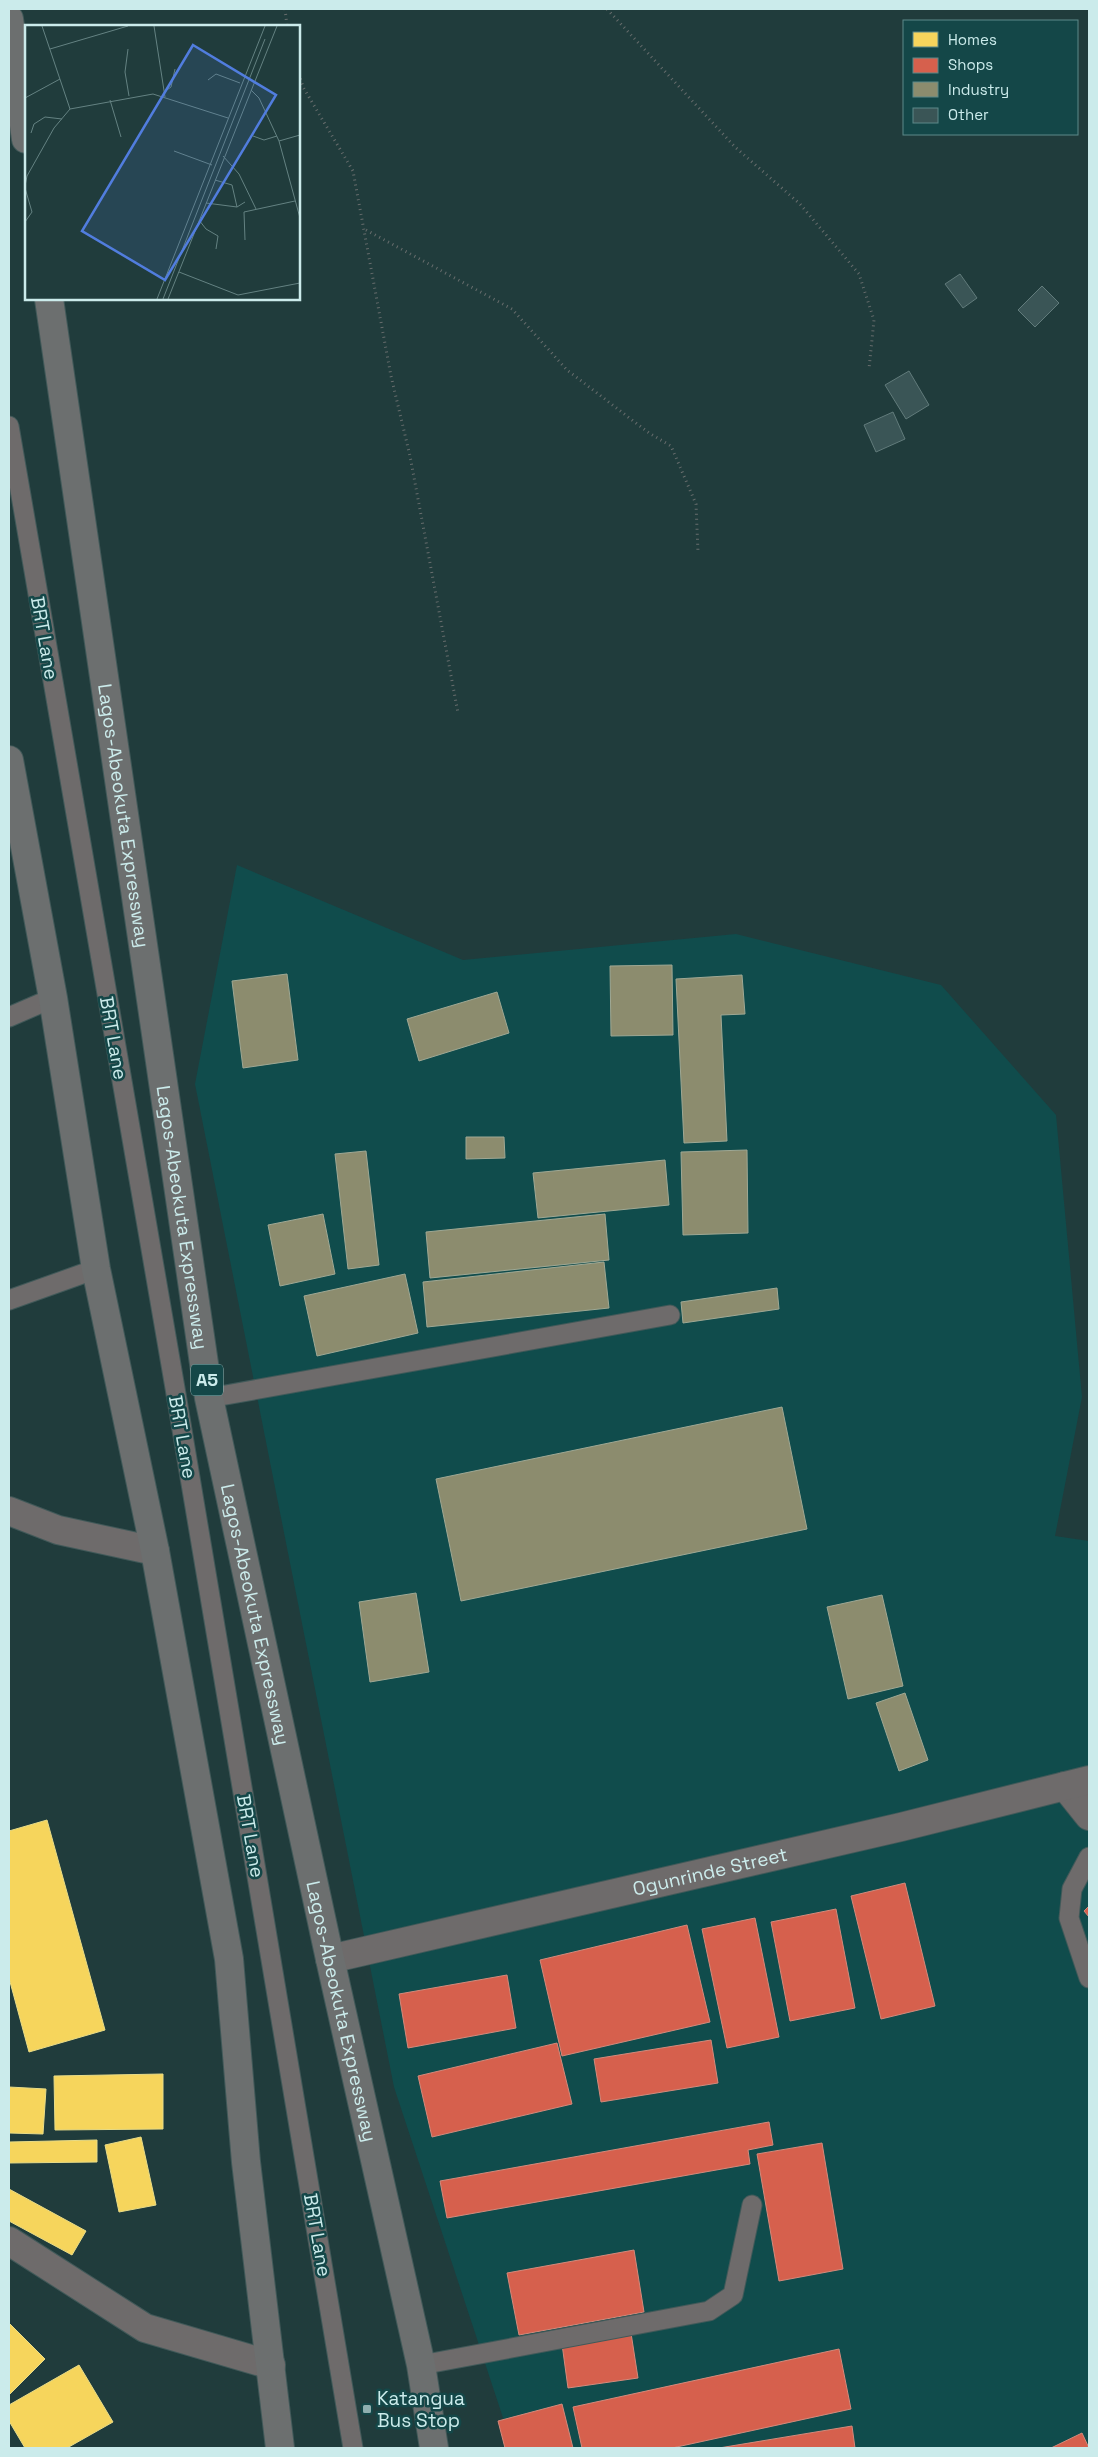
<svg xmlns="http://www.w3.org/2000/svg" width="1098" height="2457" viewBox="0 0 1098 2457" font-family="'Space Grotesk',sans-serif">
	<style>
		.built { fill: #104c4c }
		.homes { fill: #f6d55c; stroke: #e9dc87 }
		.shops { fill: #d6604d; stroke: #d38a7c }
		.industry { fill: #8c8c6e; stroke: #9fa894 }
		.building { fill: #3a5556; stroke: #617b7b }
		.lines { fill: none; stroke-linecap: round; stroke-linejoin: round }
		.lane-casing { stroke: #415959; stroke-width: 21 }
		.street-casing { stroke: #415959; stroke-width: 30 }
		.highway-casing { stroke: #415959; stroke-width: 30 }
		.path { stroke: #676d6d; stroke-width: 3; stroke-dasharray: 1 4; stroke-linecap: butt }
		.lane { stroke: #6e6b6b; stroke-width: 19 }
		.street { stroke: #6e6b6b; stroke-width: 28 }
		.highway { stroke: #6c6f6f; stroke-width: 28 }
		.poi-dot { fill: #8faeae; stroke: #144748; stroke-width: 2 }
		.labels { text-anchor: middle; stroke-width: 5; stroke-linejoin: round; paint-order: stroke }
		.shield { fill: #144748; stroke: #94baba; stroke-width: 1 }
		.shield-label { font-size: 18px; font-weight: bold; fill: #cbebeb }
		.street-label { font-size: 19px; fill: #cbebeb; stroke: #144748 }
		.poi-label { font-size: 19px; fill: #cbebeb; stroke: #144748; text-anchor: start }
		.inset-road { fill: none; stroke: #648282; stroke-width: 1 }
		.view { fill: #517dde; fill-opacity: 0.15; stroke: #517dde; stroke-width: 2.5 }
		.inset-edge { fill: none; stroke: #cbebeb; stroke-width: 2.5 }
	</style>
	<rect width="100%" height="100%" fill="#203c3c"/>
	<!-- built -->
	<path class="built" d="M237,865L463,960L736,934L941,985L1056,1115L1082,1397L1055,1536L1089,1541V2448H513L394,2087L195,1084Z"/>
	<!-- homes -->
	<g class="homes">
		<path d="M47,1820L105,2030L29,2052L9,1978V1831Z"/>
		<path d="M163,2074V2129L55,2130L54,2076Z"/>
		<path d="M9,2087L46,2089L43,2134L9,2133Z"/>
		<path d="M141,2137L156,2205L119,2212L105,2145Z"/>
		<path d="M97,2140V2162L9,2163V2142Z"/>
		<path d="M9,2189L86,2231L72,2255L9,2221Z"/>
		<path d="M9,2323L45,2359L9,2395Z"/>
		<path d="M79,2365L113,2422L67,2448H25L9,2421V2405Z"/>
	</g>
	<!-- shops -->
	<g class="shops">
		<path d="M905,1883L935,2006L881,2019L851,1896Z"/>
		<path d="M1089,1906V1917L1084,1911Z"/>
		<path d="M836,1909L855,2008L790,2021L771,1922Z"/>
		<path d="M755,1918L779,2037L727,2048L702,1929Z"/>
		<path d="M687,1925L710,2022L562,2056L540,1960Z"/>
		<path d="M507,1975L516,2028L408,2048L399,1994Z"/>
		<path d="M711,2040L718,2083L601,2102L594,2059Z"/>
		<path d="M557,2043L572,2104L432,2137L418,2076Z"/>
		<path d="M769,2122L773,2145L748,2150L750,2164L447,2218L440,2181Z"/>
		<path d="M822,2143L843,2269L779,2281L757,2154Z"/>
		<path d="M634,2250L644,2312L519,2335L507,2273Z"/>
		<path d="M631,2333L638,2378L568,2388L562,2344Z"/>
		<path d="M839,2349L851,2409L672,2448H582L573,2407Z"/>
		<path d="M562,2404L573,2448H505L498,2421Z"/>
		<path d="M852,2426L855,2448H719Z"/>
		<path d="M1082,2433L1089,2448H1051Z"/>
	</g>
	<!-- industry -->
	<g class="industry">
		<path d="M672,965L673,1035L611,1036L610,966Z"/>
		<path d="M287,974L298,1060L243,1068L232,981Z"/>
		<path d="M742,975L745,1014L721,1015L727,1141L684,1143L676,979Z"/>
		<path d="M497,992L509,1033L419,1061L407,1019Z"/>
		<path d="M466,1137H504L505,1158L466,1159Z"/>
		<path d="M747,1150L748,1233L683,1235L681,1152Z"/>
		<path d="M366,1151L379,1265L348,1269L335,1154Z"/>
		<path d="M665,1160L669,1205L538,1218L533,1173Z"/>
		<path d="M323,1214L335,1274L280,1286L268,1225Z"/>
		<path d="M605,1214L609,1260L430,1278L426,1232Z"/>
		<path d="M604,1262L609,1308L427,1327L423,1282Z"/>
		<path d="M405,1274L418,1333L317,1356L304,1296Z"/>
		<path d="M777,1288L779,1309L683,1323L681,1302Z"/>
		<path d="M782,1407L807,1529L461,1601L436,1479Z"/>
		<path d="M416,1593L429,1672L370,1682L359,1602Z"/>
		<path d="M882,1595L903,1686L848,1699L827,1607Z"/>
		<path d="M905,1693L928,1760L899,1771L876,1703Z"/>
	</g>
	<!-- building -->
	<g class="building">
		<path d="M960,274L977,298L963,308L945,284Z"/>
		<path d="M1042,286L1059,303L1035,327L1018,310Z"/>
		<path d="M909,371L929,405L906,419L885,385Z"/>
		<path d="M893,412L905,439L876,452L864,425Z"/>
	</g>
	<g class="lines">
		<defs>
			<g id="lane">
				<path d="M9,426L175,1388L353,2448"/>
				<path d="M9,1017L53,998"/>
				<path d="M9,1300L96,1269"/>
				<path d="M209,1398L670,1315"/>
				<path d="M1089,1857L1072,1889L1069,1918L1089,1978"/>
				<path d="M421,2365L709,2311L733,2295L752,2205"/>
			</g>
			<g id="street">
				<path d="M9,1511L58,1530L155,1551"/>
				<path d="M1065,1786L1089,1816"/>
				<path id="s1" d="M330,1959L901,1827L1089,1780"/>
				<path d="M9,2241L145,2328L271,2365"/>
			</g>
			<g id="highway">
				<path d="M9,19L26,139"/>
				<path id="s2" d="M49,299L209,1398L330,1959L421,2365L434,2448"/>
				<path d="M9,760L53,998L96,1269L155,1551L229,1959L246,2162L280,2448"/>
			</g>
		</defs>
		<!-- lane casing -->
		<use href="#lane" class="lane-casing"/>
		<!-- street casing -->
		<use href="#street" class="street-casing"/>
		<!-- highway casing -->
		<use href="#highway" class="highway-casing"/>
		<!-- path -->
		<g class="path">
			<path d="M285,9L287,26"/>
			<path d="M607,9L735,147L800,204L859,274L874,320L869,369"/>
			<path d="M299,74L303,87L353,171L391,376L410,456L458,713"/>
			<path d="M366,230L512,309L567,370L649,433L671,446L696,504L698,552"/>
		</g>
		<!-- lane -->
		<use href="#lane" class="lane"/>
		<!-- street -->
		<use href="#street" class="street"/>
		<!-- highway -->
		<use href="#highway" class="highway"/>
	</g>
	<!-- markers -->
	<rect class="poi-dot" x="362" y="2404" width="10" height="10" rx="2.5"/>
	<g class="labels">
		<!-- shield labels -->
		<rect class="shield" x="191" y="1364.5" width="32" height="31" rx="4"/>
		<g class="shield-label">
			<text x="207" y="1386">A5</text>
		</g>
		<!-- street labels -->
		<g class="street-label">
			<text transform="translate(45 638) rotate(80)" y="7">BRT Lane</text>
			<text dy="7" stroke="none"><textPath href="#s2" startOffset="522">Lagos-Abeokuta Expressway</textPath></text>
			<text transform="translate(114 1038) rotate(80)" y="7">BRT Lane</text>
			<text dy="7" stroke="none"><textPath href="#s2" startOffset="928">Lagos-Abeokuta Expressway</textPath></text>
			<text transform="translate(183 1437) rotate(80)" y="7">BRT Lane</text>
			<text dy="7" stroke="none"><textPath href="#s2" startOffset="1332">Lagos-Abeokuta Expressway</textPath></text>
			<text transform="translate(251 1836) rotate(80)" y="7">BRT Lane</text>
			<text dy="7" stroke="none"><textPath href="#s1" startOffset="390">Ogunrinde Street</textPath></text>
			<text dy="7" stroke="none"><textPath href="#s2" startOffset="1738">Lagos-Abeokuta Expressway</textPath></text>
			<text transform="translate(318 2235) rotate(80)" y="7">BRT Lane</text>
		</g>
		<!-- poi labels -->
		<g class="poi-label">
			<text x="377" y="2405">Katangua<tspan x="377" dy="22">Bus Stop</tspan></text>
		</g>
	</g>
	<!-- overview -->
	<g transform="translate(25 25)">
		<rect width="275" height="275" fill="#203c3c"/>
		<path class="inset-road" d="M17,1L45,84M129,1L140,72M25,24L103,1M103,24L100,47L104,71M183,55L191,49L215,58M226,65L234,73L254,116L275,193M139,67L146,62L150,44M0,73L35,54M85,75L96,112M45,84L128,69L203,93M6,108L9,99L20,92L37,94M228,111L239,115L252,111M254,116L275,110M149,126L187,140M198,131L214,149L231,184M190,155L207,160L212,182M0,161L2,151L29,103L45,84M0,163L7,187L0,197M181,178L212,182L220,177M174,195L181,204L193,211L191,224M220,215L219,187L270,176M154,247L213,270L275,258M132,274L240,1M138,274L240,14M143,274L252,1"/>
		<path class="view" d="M168,20L251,70L140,255L57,206Z"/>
		<rect width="275" height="275" class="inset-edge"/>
	</g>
	<!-- border -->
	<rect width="1098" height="2457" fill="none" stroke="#cbebeb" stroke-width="20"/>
	<!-- legend -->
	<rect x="903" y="20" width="175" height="115" fill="#144748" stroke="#5d8989"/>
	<rect x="913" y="32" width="25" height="15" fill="#f6d55c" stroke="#5d8989"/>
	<text x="948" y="45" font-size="15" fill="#cbebeb">Homes</text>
	<rect x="913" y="58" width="25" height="15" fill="#d6604d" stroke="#5d8989"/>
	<text x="948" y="70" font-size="15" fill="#cbebeb">Shops</text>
	<rect x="913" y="82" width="25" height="15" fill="#8c8c6e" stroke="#5d8989"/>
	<text x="948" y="95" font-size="15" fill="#cbebeb">Industry</text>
	<rect x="913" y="108" width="25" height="15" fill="#3a5556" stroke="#5d8989"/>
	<text x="948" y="120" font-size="15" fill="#cbebeb">Other</text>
</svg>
